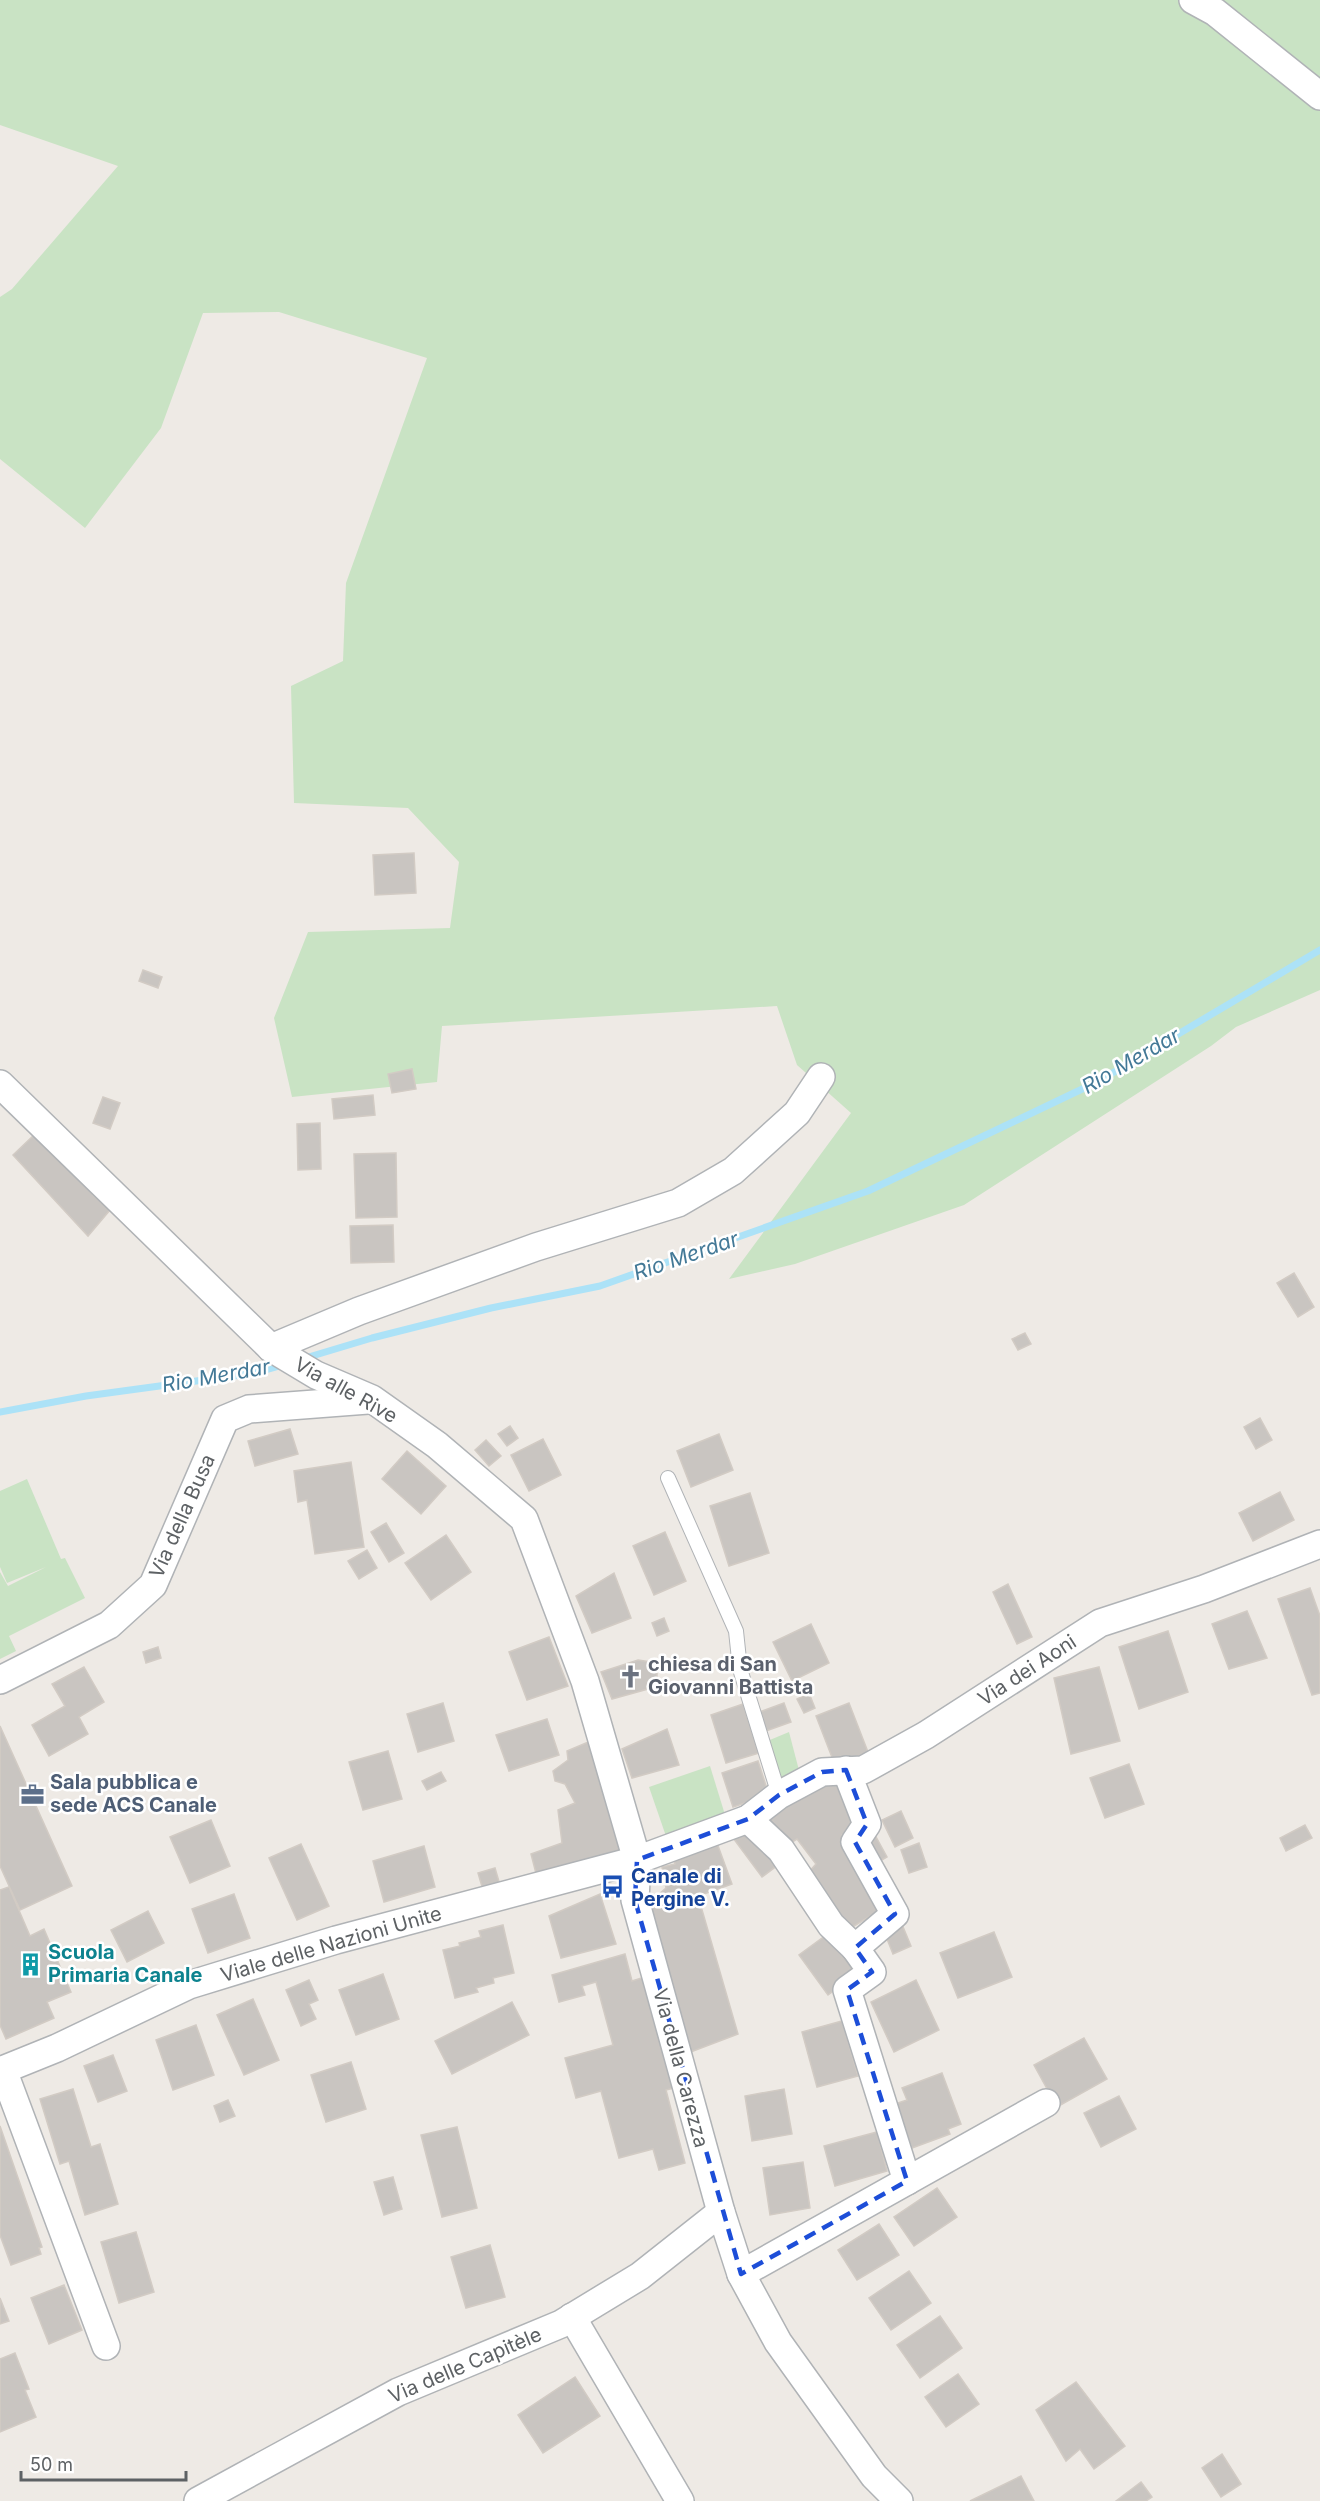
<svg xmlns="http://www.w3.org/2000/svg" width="1320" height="2501" viewBox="0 0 1320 2501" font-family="Inter,sans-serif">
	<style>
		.green { fill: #c9e3c4 }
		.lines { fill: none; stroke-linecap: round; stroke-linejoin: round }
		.stream { stroke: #ace2f7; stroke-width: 7 }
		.building { fill: #c9c5c1; stroke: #d2cbc4; stroke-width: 1.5 }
		.lane-casing { stroke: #b0b3b6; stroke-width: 16 }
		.street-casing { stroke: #b0b3b6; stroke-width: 30 }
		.lane { stroke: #fff; stroke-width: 14 }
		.street { stroke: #fff; stroke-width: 27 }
		.marked { fill: none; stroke: #1d4ed8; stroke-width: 4.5; stroke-dasharray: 12 8; stroke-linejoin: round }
		.labels { text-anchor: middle; stroke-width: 5; stroke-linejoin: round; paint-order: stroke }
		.street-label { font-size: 20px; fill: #5d6164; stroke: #fff }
		.worship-label { font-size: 20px; font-weight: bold; fill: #5b616d; stroke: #fff; text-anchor: start }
		.service-label { font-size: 20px; font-weight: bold; fill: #4e5e75; stroke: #fff; text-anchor: start }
		.transit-label { font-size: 20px; font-weight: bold; fill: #164399; stroke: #fff; text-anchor: start }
		.culture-label { font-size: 20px; font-weight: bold; fill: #0d838f; stroke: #fff; text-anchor: start }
		.water-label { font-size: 21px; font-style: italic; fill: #437997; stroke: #fff }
	</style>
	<rect width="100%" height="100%" fill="#eeeae5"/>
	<!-- green -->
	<g class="green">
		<path d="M0,0H1320V990L1236,1027L1211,1046L964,1205L795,1264L729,1279L851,1113L797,1065L777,1006L442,1026L437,1082L292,1097L274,1018L308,932L450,928L459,862L408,808L294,803L291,686L343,661L346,583L427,358L279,312L203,313L161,428L85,528L0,459V297L12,289L118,166L0,125Z"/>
		<path d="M27,1479L61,1559L65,1558L85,1598L9,1636L16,1651L0,1659V1572L8,1586L46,1567L7,1583L0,1567V1491Z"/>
		<path d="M789,1732L801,1778L778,1787L765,1742Z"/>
		<path d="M710,1766L726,1818L668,1842L649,1787Z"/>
	</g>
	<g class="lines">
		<!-- stream -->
		<g class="stream">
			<path d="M302,1359L372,1338L491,1308L600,1286L868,1191L1099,1081L1320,950"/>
			<path d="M0,1412L86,1396L255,1373L283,1365"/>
		</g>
	</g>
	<!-- building -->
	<g class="building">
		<path d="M414,853L416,893L375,895L373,855Z"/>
		<path d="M143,970L162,977L158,988L139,981Z"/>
		<path d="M412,1069L416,1089L392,1093L388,1074Z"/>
		<path d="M373,1095L375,1115L334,1119L332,1099Z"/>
		<path d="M103,1097L120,1103L110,1129L93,1123Z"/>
		<path d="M320,1123L321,1169L298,1170L297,1124Z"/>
		<path d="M34,1135L98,1189L93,1195L110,1210L88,1236L13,1155Z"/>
		<path d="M396,1153L397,1217L356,1218L354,1154Z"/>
		<path d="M393,1225L394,1262L351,1263L350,1226Z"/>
		<path d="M1294,1273L1314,1307L1298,1317L1277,1283Z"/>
		<path d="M1025,1333L1031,1344L1018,1350L1012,1339Z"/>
		<path d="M1260,1418L1272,1440L1256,1449L1244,1427Z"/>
		<path d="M510,1426L518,1438L507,1446L498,1434Z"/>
		<path d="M290,1429L298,1454L255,1466L248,1441Z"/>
		<path d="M719,1434L733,1470L691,1487L677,1451Z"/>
		<path d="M543,1439L561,1475L529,1491L511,1455Z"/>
		<path d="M486,1440L501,1456L489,1466L475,1450Z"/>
		<path d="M407,1451L446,1486L421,1514L382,1479Z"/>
		<path d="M351,1462L364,1547L315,1554L307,1500L298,1502L294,1471Z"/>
		<path d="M1280,1492L1294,1520L1253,1541L1239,1513Z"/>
		<path d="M750,1493L769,1553L729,1566L710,1506Z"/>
		<path d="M386,1523L404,1553L389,1562L371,1532Z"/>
		<path d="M665,1532L686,1581L654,1595L633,1546Z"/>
		<path d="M446,1535L471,1572L431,1600L405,1563Z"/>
		<path d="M367,1550L377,1568L359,1579L348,1561Z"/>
		<path d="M614,1573L631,1618L592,1633L576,1596Z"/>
		<path d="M1008,1584L1032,1637L1017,1644L993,1592Z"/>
		<path d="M1310,1588L1320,1616V1693L1312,1695L1278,1599Z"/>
		<path d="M1247,1611L1267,1658L1229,1669L1212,1624Z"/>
		<path d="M664,1618L669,1631L657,1636L652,1623Z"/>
		<path d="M811,1624L829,1663L792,1681L773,1642Z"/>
		<path d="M1168,1631L1188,1692L1139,1709L1119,1647Z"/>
		<path d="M549,1637L568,1686L527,1700L509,1652Z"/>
		<path d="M158,1647L161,1658L146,1663L143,1652Z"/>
		<path d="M638,1660L651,1662L657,1670V1680L648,1689L612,1699L601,1672Z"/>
		<path d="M84,1667L104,1702L79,1717L88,1734L49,1756L32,1725L65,1706L52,1684Z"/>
		<path d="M1099,1667L1120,1741L1071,1754L1054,1678Z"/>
		<path d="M809,1693L815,1708L804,1713L797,1699Z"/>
		<path d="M443,1703L454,1741L418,1752L407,1714Z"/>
		<path d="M784,1703L791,1722L763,1732L757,1713Z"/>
		<path d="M849,1703L868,1752L835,1765L816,1716Z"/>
		<path d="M743,1704L759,1753L726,1763L711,1715Z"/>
		<path d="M547,1719L559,1755L509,1771L496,1735Z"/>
		<path d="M0,1726L72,1886L20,1910L0,1866Z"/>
		<path d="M667,1729L679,1765L632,1778L622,1749Z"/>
		<path d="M593,1740L630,1858L538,1881L531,1854L562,1843L558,1810L575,1803L565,1784L555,1781L553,1771L568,1760L567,1751Z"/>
		<path d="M388,1751L402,1799L363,1810L349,1762Z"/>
		<path d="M758,1761L769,1795L733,1807L722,1773Z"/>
		<path d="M1129,1764L1144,1804L1105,1818L1090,1778Z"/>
		<path d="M441,1772L446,1781L427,1790L422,1781Z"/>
		<path d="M832,1777L853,1807L859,1825L842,1835L888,1905L843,1933L805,1876L816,1864L797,1839L784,1847L759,1821Z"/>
		<path d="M901,1811L913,1838L895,1847L882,1820Z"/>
		<path d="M211,1820L230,1866L190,1883L170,1837Z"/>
		<path d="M752,1824L782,1862L762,1877L733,1838Z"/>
		<path d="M1305,1825L1312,1838L1286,1851L1280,1838Z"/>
		<path d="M875,1835L887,1857L875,1864L863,1842Z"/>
		<path d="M717,1843L732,1884L698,1896L738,2034L688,2053L646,1905L666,1888L662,1867L675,1864L673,1856Z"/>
		<path d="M919,1843L927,1867L909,1873L901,1850Z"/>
		<path d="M301,1844L329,1906L297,1920L269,1858Z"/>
		<path d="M424,1846L435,1887L384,1902L373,1861Z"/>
		<path d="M495,1868L500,1885L483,1890L478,1873Z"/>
		<path d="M9,1887L30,1936L44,1929L71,1992L47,2002L54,2018L6,2039L0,2025V1890Z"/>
		<path d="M234,1894L250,1938L208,1953L192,1909Z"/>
		<path d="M600,1894L616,1944L561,1958L549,1916Z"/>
		<path d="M148,1911L164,1943L127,1962L111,1930Z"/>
		<path d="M901,1922L911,1946L893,1954L883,1929Z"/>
		<path d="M503,1925L514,1973L493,1978L494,1983L476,1988L478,1992L455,1998L443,1950L460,1946L459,1943L481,1937L479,1931Z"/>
		<path d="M833,1930L862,1970L828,1995L799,1955Z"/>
		<path d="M994,1932L1012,1977L958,1998L940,1953Z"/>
		<path d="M625,1954L632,1981L648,1976L678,2087L666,2090L685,2163L659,2170L653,2149L619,2158L601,2091L576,2098L565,2058L613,2045L596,1982L582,1986L585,1995L559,2002L552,1975Z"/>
		<path d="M383,1974L399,2019L356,2035L339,1990Z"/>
		<path d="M309,1980L318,2000L309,2004L316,2019L301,2026L286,1990Z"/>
		<path d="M916,1980L939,2030L894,2052L871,2002Z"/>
		<path d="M253,1999L279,2060L244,2075L217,2015Z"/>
		<path d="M512,2002L529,2035L452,2074L435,2041Z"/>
		<path d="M842,2021L858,2076L817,2087L802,2032Z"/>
		<path d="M196,2025L214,2075L173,2090L156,2040Z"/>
		<path d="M1084,2038L1107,2079L1057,2107L1034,2065Z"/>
		<path d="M113,2055L127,2091L98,2102L84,2066Z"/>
		<path d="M351,2062L366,2109L326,2122L311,2075Z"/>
		<path d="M942,2073L961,2124L948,2129L950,2134L912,2148L895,2104L907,2100L902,2088Z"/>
		<path d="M73,2089L91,2147L100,2144L118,2204L85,2215L69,2161L60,2164L40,2099Z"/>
		<path d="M784,2089L792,2134L752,2141L745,2096Z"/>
		<path d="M1119,2096L1136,2129L1101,2147L1084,2113Z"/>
		<path d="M228,2100L235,2116L220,2122L214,2106Z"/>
		<path d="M0,2126L42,2247L39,2248L41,2254L11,2265L0,2235Z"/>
		<path d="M457,2127L477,2208L442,2217L421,2135Z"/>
		<path d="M877,2132L887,2171L835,2186L824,2146Z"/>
		<path d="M803,2162L810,2208L770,2215L763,2168Z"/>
		<path d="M393,2177L402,2209L384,2215L374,2182Z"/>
		<path d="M937,2188L957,2217L914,2246L894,2217Z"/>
		<path d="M879,2224L899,2255L857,2280L838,2250Z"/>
		<path d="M136,2232L154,2292L119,2303L101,2242Z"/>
		<path d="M490,2245L505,2297L466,2308L451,2257Z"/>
		<path d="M909,2271L931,2303L891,2330L869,2298Z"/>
		<path d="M64,2285L82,2330L49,2344L31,2298Z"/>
		<path d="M0,2298L9,2321L0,2324Z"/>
		<path d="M940,2316L962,2348L920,2378L897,2345Z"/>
		<path d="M15,2353L29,2389L25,2390L36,2417L0,2432V2359Z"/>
		<path d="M958,2374L979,2404L946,2427L925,2397Z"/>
		<path d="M575,2377L600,2416L543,2453L518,2415Z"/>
		<path d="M1076,2382L1125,2446L1094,2469L1080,2449L1066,2461L1036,2410Z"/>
		<path d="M1222,2454L1241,2484L1221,2497L1202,2468Z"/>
		<path d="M1021,2476L1034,2501H970Z"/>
		<path d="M1141,2482L1152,2497L1146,2501H1116Z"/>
	</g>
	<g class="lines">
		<defs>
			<path id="lane" d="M668,1478L736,1631L740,1669L779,1795"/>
			<g id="street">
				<path d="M1193,0L1215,12L1320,96"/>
				<path d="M0,1084L271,1348L316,1375L372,1399L437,1445L524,1519L585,1681L637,1860L635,1900L721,2212L741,2274L778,2342L874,2476L899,2501"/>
				<path d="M271,1348L359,1311L536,1247L678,1203L733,1171L797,1113L821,1077"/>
				<path d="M0,1680L109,1625L153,1585L225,1419L249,1409L368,1400"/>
				<path d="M846,1770L867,1824L855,1842L895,1914L855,1948L872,1972L847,1990L907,2181"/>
				<path d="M748,1819L781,1850L831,1925L855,1948"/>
				<path d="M3,2070L106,2346"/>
				<path d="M0,2071L57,2048L189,1985L336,1940L637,1860L748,1819L779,1795L822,1772L863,1770L926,1735L1100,1623L1204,1589L1320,1544"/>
				<path d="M741,2274L1046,2103"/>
				<path d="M572,2317L680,2501"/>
				<path d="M198,2501L398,2392L561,2324L640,2276L721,2212"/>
			</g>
		</defs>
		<!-- lane casing -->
		<use href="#lane" class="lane-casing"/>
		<!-- street casing -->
		<use href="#street" class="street-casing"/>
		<!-- lane -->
		<use href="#lane" class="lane"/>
		<!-- street -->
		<use href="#street" class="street"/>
	</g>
	<!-- marked area -->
	<path class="marked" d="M846,1770L867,1824L855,1842L895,1914L855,1948L872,1972L847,1990L907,2181L741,2274L635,1900L637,1860L748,1819L779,1795L822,1772Z"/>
	<!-- icons -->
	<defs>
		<symbol id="church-bare" viewBox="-9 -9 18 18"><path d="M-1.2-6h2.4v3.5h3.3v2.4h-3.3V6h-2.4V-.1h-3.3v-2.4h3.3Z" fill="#6b7280" stroke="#fff" stroke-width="2.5" paint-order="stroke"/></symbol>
		<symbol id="office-bare" viewBox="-9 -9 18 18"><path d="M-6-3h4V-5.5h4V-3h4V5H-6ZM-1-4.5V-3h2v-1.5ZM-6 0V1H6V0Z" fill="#5c6f8a" stroke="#fff" stroke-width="2.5" paint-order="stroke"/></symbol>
		<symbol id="bus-bare" viewBox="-9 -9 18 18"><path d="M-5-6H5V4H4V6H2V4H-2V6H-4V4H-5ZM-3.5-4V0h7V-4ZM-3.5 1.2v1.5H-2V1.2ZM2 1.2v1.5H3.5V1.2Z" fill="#1a4fb4" stroke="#fff" stroke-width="2.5" paint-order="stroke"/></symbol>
		<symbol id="building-bare" viewBox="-9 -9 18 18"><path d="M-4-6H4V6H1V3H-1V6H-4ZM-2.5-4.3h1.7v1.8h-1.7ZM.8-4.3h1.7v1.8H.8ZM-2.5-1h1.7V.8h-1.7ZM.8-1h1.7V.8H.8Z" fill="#0f9aa8" stroke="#fff" stroke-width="2.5" paint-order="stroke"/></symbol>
	</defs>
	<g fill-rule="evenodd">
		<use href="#church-bare" x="614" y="1660" width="33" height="33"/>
		<use href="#office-bare" x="16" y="1778" width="33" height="33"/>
		<use href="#bus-bare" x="596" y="1870" width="33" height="33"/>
		<use href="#building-bare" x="14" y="1948" width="33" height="33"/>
	</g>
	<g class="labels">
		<!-- street labels -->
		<g class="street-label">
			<text transform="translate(346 1390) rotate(29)" y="7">Via alle Rive</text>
			<text transform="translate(182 1516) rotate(-66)" y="7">Via della Busa</text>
			<text transform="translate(1027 1670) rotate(-33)" y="7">Via dei Aoni</text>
			<text transform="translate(331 1944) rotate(-16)" y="7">Viale delle Nazioni Unite</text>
			<text transform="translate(681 2068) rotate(75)" y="7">Via della Carezza</text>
			<text transform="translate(465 2365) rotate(-23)" y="7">Via delle Capitèle</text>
		</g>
		<!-- worship labels -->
		<g class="worship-label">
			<text x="648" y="1671">chiesa di San<tspan x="648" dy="23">Giovanni Battista</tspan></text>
		</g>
		<!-- service labels -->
		<g class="service-label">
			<text x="50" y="1789">Sala pubblica e<tspan x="50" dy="23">sede ACS Canale</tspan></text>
		</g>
		<!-- transit labels -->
		<g class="transit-label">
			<text x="631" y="1883">Canale di<tspan x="631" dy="23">Pergine V.</tspan></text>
		</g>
		<!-- culture labels -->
		<g class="culture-label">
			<text x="48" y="1959">Scuola<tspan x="48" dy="23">Primaria Canale</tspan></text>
		</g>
		<!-- water labels -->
		<g class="water-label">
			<text transform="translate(1131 1061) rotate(-30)" y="7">Rio Merdar</text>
			<text transform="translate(686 1256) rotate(-19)" y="7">Rio Merdar</text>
			<text transform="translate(216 1376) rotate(-10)" y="7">Rio Merdar</text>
		</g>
	</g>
	<!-- scale -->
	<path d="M21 2471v9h165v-9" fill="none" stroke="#5d6164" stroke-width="3"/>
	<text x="30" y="2471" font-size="18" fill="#5d6164" stroke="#ffffff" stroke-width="4.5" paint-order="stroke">50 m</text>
</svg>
